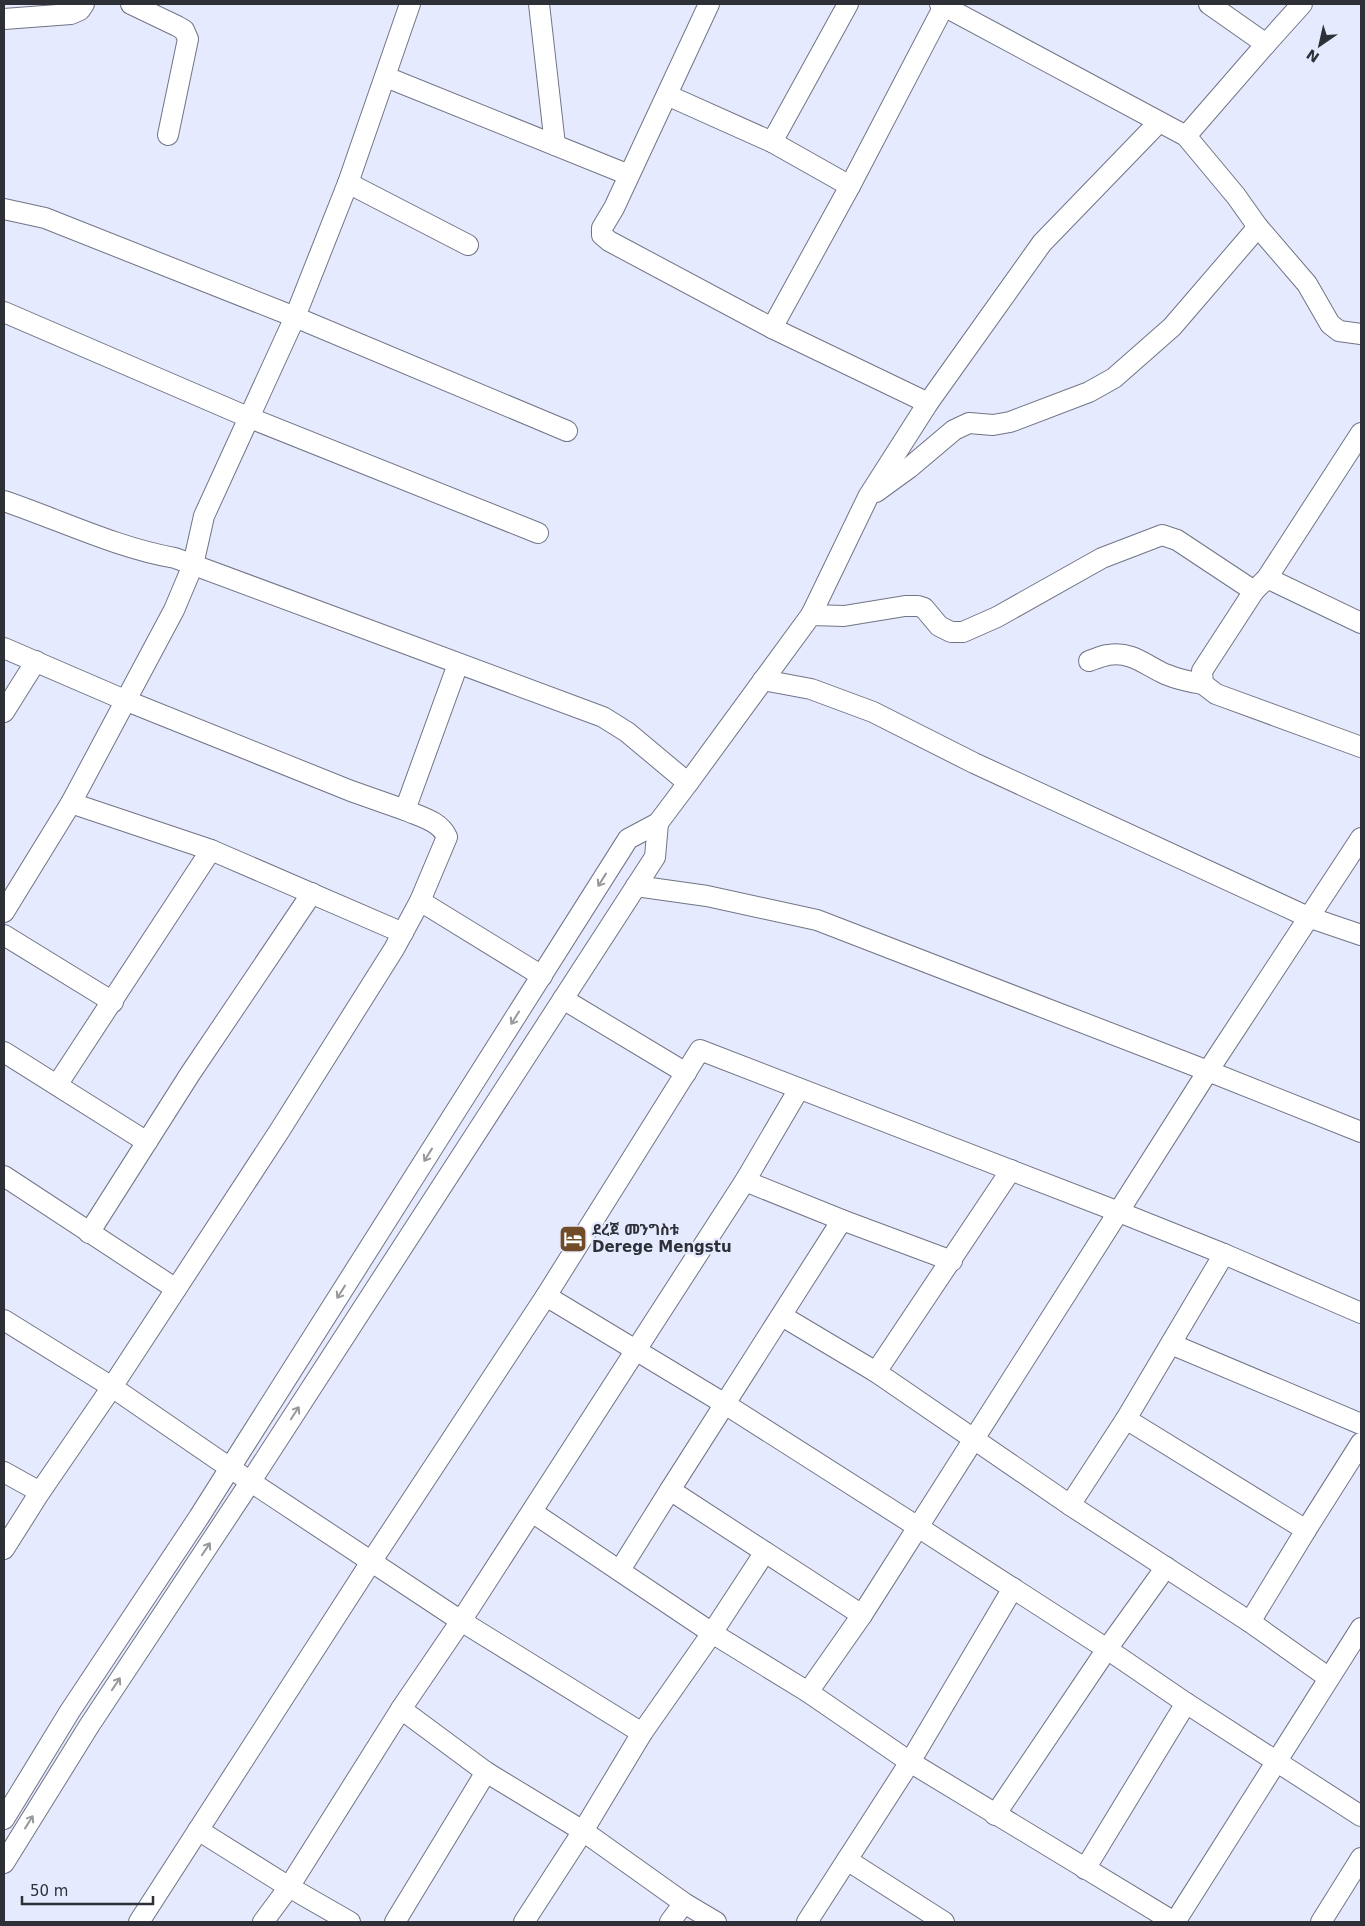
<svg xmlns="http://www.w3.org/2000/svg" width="1365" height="1926" viewBox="0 0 1365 1926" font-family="'DejaVu Sans','Noto Sans Ethiopic',sans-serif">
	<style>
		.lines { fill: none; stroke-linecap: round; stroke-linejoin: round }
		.street-casing { stroke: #717486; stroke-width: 22 }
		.street { stroke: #fff; stroke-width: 20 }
		.oneway { stroke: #96989b }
		.labels { text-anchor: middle; stroke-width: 5; stroke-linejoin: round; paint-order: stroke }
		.poi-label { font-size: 15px; font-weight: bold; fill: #2e3037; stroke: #e6eafe; text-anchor: start }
	</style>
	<rect width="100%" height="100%" fill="#e6eafe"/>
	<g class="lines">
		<defs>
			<g id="street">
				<path d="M131,4L177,26L184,30L188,39L168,135"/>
				<path d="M539,4L555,145"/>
				<path d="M709,4L614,208L602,228V235L609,241L772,328L928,403"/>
				<path d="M940,4L1186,136L1236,196L1258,227L1307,284L1330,324L1339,331L1361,334"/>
				<path d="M4,19L71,14L80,10L84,4"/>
				<path d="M1266,44L1302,4"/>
				<path d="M386,77L629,175"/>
				<path d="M667,95L772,142L850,186"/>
				<path d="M1186,136L1266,44L1209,4"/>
				<path d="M772,142L848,4"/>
				<path d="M348,183L468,245"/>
				<path d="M4,209L45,218L295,317L567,431"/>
				<path d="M4,312L250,418L538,533"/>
				<path d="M772,328L850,186L945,4"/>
				<path d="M1361,433L1267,578L1254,591L1202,671L1203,684L1216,694L1361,747"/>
				<path d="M876,492L909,468L954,430L969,423L993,425L1010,422L1089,392L1114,378L1172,327L1258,227"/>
				<path d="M4,501C60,520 117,548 175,558L603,717L627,732L688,783L658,823L628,839L199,1517L70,1711L4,1819"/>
				<path d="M1267,578L1361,623"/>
				<path d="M811,615L868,497L928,403L1042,243L1159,122"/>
				<path d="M4,648L127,701L351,791L405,810L458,664"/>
				<path d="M1089,661C1095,659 1101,656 1108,655C1132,651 1145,665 1165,674C1177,679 1190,682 1203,684"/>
				<path d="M763,680L811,689L873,712L974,763L1308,917L1361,935"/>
				<path d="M4,712L36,661"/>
				<path d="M688,783L811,615L844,616L905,606H918L924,608L939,626L951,632H963L997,617L1102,558L1162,535L1177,540L1254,591"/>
				<path d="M71,803L211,850L403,933"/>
				<path d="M636,886L707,896L817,920L1208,1071L1361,1132"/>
				<path d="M420,901L542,976"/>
				<path d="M4,912L71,803L174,610L193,565L204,516L295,317L348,183L410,4"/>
				<path d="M4,935L113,1002"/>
				<path d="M563,999L686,1073"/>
				<path d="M4,1052L147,1142"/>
				<path d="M57,1085L211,850"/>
				<path d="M1011,1170L876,1372L1070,1505L1250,1622L1329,1678"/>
				<path d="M4,1176L176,1289"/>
				<path d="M745,1181L842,1220L952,1261"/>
				<path d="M89,1233L190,1074L312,893"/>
				<path d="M546,1296L725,1404L918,1527L1107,1649L1186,1703L1361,1816"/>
				<path d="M782,1316L876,1372"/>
				<path d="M4,1320L112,1387L230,1468L461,1621L642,1733"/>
				<path d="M1171,1344L1361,1424"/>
				<path d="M1126,1419L1306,1530L1361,1443"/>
				<path d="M4,1472L40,1492L112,1387L280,1130L394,949L420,901L447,837C440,821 421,817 405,810"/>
				<path d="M1070,1505L1126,1419L1224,1254"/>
				<path d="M532,1512L712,1633L765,1552L670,1490L842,1220"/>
				<path d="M4,1549L40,1492"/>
				<path d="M765,1552L862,1615"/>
				<path d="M620,1570L670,1490"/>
				<path d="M1013,1588L910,1762L1174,1922"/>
				<path d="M1250,1622L1306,1530"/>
				<path d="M808,1692L862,1615L1208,1071L1361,838"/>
				<path d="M401,1709L486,1772L583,1831L684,1903L716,1922"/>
				<path d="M995,1815L1107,1649L1166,1567"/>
				<path d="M198,1830L289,1887L350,1922"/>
				<path d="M847,1860L944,1922"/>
				<path d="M4,1863L89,1726L251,1481L655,857L658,823"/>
				<path d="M1085,1869L1186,1703"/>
				<path d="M139,1922L371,1562L546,1296L700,1050L1119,1212L1224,1254L1361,1313"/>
				<path d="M263,1922L289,1887L401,1709L461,1621L745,1181L799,1089"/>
				<path d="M395,1922L486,1772"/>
				<path d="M524,1922L583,1831L642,1733L712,1633L808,1692L910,1762L807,1922"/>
				<path d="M670,1922L684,1903"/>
				<path d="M1175,1922L1361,1628"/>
				<path d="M1321,1922L1361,1858"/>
			</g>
		</defs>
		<!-- street casing -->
		<use href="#street" class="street-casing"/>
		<!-- street -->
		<use href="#street" class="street"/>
	</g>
	<!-- one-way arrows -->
	<defs><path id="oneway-shaft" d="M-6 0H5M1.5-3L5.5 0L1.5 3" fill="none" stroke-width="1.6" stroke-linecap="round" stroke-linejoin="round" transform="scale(1.25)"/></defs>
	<g class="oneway">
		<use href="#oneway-shaft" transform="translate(602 880) rotate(122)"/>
		<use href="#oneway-shaft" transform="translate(515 1018) rotate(122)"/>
		<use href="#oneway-shaft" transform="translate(428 1155) rotate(122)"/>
		<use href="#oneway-shaft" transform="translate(341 1292) rotate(122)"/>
		<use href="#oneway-shaft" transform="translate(295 1413) rotate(-57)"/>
		<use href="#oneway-shaft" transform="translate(206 1549) rotate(-56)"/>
		<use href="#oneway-shaft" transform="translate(116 1684) rotate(-56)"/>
		<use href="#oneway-shaft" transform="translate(29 1822) rotate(-58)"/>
	</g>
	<!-- icons -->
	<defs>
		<symbol id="hotel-square" viewBox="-11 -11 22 22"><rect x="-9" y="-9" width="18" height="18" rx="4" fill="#714c28" stroke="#e6eafe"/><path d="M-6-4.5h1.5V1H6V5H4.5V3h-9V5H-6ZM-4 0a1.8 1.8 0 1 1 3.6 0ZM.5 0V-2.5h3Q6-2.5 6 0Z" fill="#fff"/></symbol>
	</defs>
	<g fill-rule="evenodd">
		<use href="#hotel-square" x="557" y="1223" width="32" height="32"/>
	</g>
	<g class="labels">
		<!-- poi labels -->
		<g class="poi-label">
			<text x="592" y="1235">ደረጀ መንግስቱ<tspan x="592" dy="17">Derege Mengstu</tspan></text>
		</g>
	</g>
	<!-- border -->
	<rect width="1365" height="1926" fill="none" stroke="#2e3037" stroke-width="10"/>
	<!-- north arrow -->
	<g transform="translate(1320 45) rotate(214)" stroke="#e6eafe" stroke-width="4" paint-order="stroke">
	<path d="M0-4L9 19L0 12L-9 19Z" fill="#2e3037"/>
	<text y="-8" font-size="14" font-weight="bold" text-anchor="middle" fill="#2e3037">N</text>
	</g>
	<!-- scale -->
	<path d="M22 1896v8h131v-8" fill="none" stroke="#2e3037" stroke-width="2.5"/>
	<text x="30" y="1896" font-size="15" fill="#2e3037" stroke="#e6eafe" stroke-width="4" paint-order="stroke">50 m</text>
</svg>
